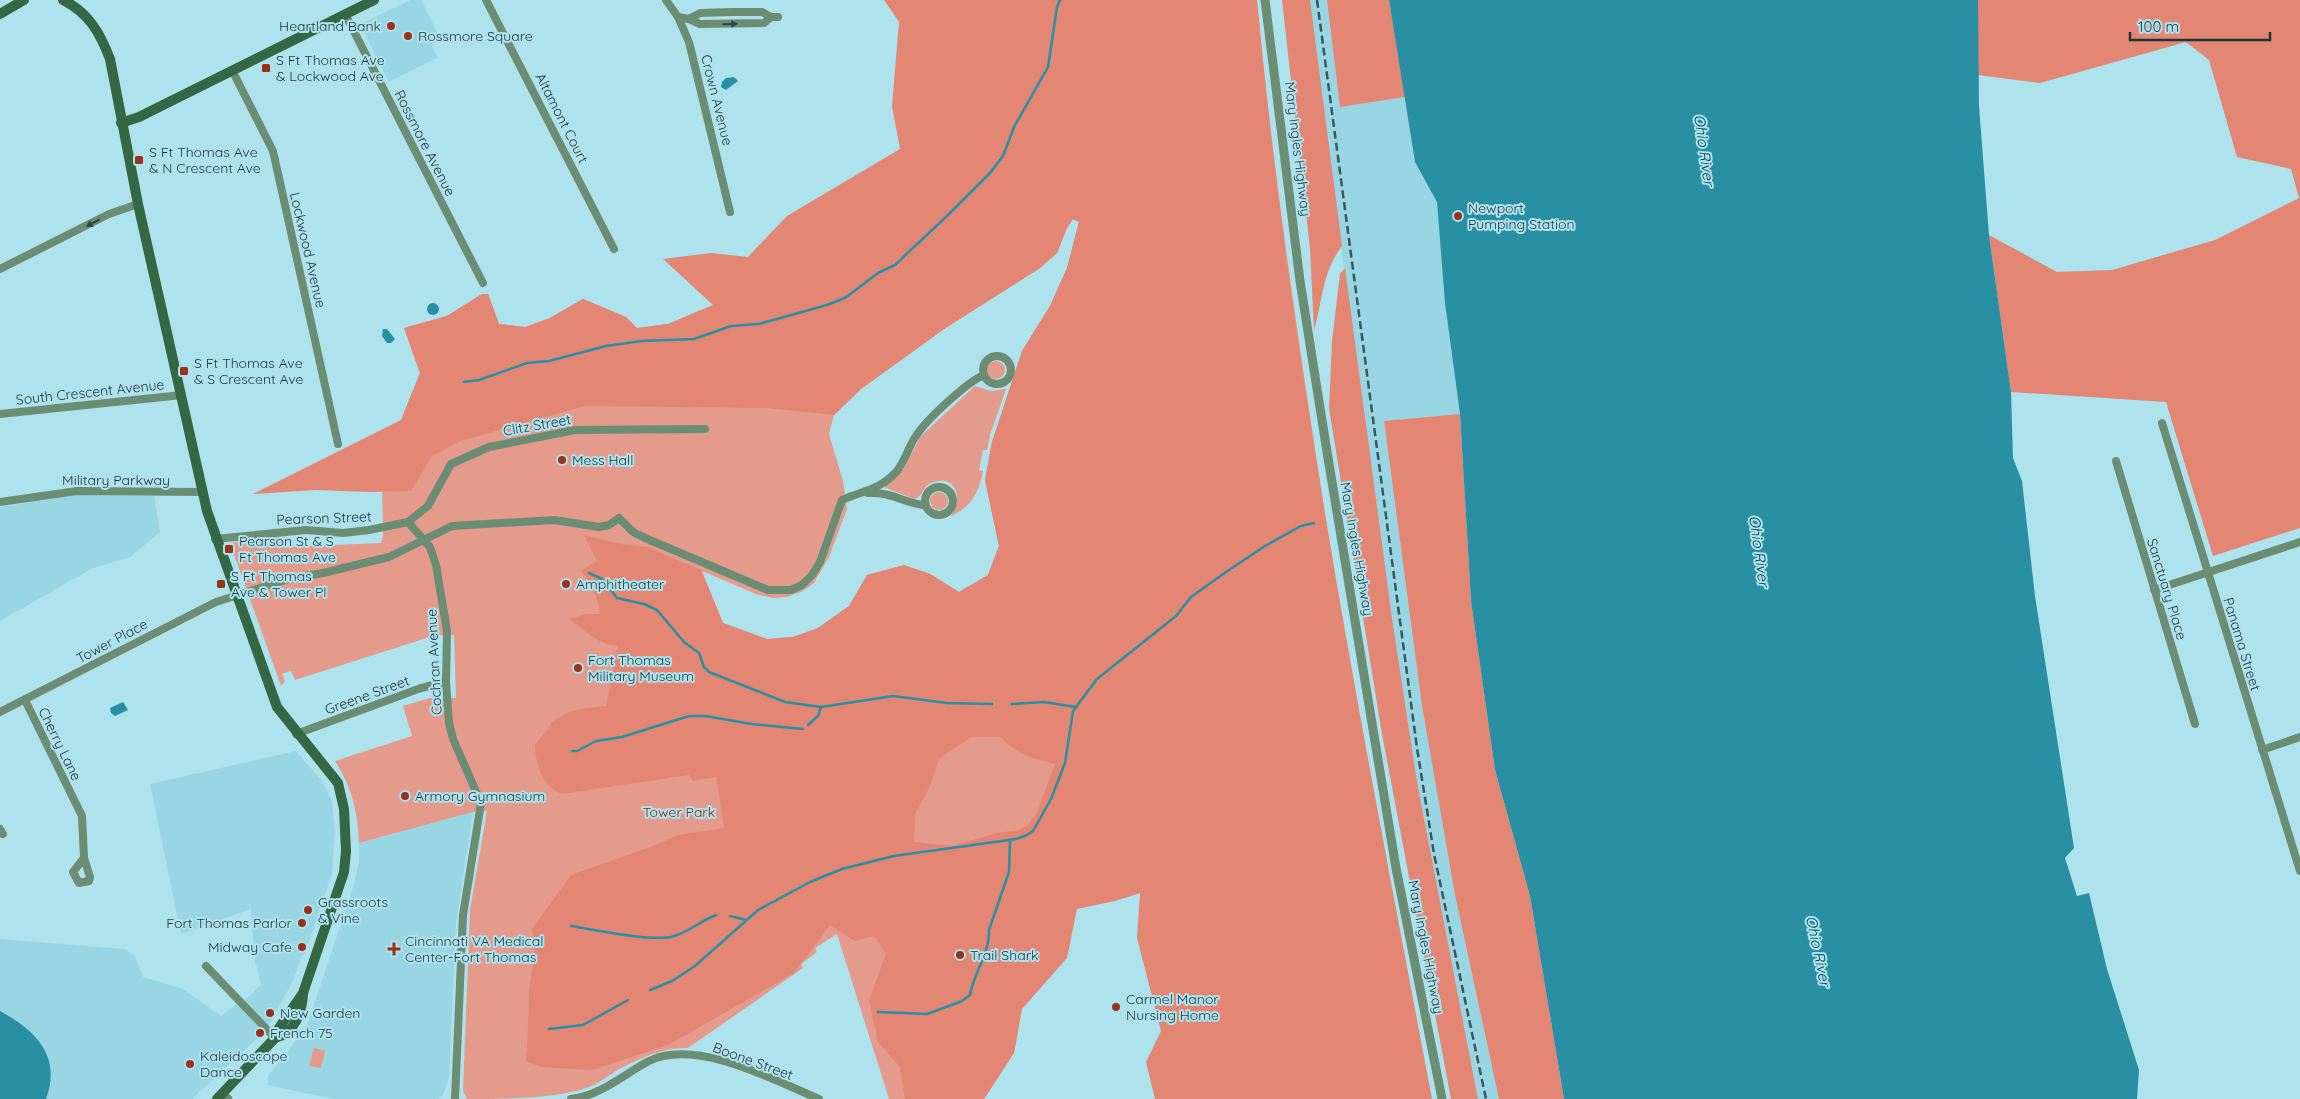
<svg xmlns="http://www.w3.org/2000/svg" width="2300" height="1099" viewBox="0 0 2300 1099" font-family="Quicksand,sans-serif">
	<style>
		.built { fill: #99d6e3 }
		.green { fill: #e49b8b; fill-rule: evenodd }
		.forest { fill: #e38673; fill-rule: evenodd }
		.water { fill: #2990a3 }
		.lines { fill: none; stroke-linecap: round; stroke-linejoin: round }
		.stream { stroke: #2990a3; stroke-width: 2.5 }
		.minor { stroke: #6b8d74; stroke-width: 8 }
		.tertiary { stroke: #6b8d74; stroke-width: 9 }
		.secondary { stroke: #346845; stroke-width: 10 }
		.rail { stroke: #3b565c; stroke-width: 2.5; stroke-dasharray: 8 4; stroke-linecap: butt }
		.oneway { fill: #2e4644 }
		.poi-dot { fill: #9a311d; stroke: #aee2ed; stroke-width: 2 }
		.labels { text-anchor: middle; stroke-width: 4; stroke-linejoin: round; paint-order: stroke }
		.poi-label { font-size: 14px; fill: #1f3438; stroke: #aee2ed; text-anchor: start }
		.street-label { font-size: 14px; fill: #1f3438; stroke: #aee2ed }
		.park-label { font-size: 14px; fill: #8d210b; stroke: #aee2ed }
		.water-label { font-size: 15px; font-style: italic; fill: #04424d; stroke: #aee2ed }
	</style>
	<rect width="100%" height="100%" fill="#aee2ed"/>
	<!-- built -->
	<g class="built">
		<path d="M411,0H421L441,40L432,45L437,58L389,82L360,24Z"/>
		<path d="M1310,0H1327L1340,107L1405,97L1415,162L1481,190L1445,303L1460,414L1384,422L1422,706L1455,895L1499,1099H1478L1417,782L1392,618L1324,123Z"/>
		<path d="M77,495L154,496L160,532L130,557L91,569L0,621V507Z"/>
		<path d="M296,751L322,781L332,801L335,831L332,874L305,953L301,958L293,981L268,1027L244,1001L261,985L255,961L251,909L181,934L150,784Z"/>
		<path d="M473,812L456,923L449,1078L443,1095L438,1099H333L268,1085V1076L307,1026L353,888L359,862V843Z"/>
		<path d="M0,939L125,949L135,956L143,977L183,989L221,1016L238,1003L264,1032L192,1099H0Z"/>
	</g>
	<!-- green -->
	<g class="green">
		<path d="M1257,0C1276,205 1309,408 1340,612L1140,855L1035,934L1014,1053L984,1099H889L837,934L815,948L817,952L801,964L803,968L688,1048C663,1047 641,1058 619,1069C609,1075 600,1083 589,1087C557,1099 502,1099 467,1099L463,1091L470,910L487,811L473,812L359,843C358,813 352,787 335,761L412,736L403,706L430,698H456L454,635H436L295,680L291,671L282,674L285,681L281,686L230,543L279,536L287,547L381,543L383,535L382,479L401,420L420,373L404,328L447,316L482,294H488L499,324L525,327L548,319L583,299L626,317L637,328L668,324L713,305ZM1073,219L1079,222L1067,268L1050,306L1022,351L992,442L985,480L999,546L988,575L959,592L930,574L904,565L867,575L849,606L818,628L793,637L767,639L723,623L702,571L756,594L773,598L786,597L801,592L814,583L829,557L847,509L843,481L829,434L834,415L861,389L944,329L1040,268L1057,253L1067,228Z"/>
		<circle cx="996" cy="370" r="9"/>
		<path d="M975,386L991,391L1006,389L990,435L987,450H983L979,470L983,471C979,493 971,507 951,516C964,498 956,473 931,483C922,487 923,497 914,499L884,487L903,470L921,436Z"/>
		<circle cx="939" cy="501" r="9"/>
		<path d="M314,1048L325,1051L321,1068L309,1066Z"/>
	</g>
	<!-- forest -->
	<g class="forest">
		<path d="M884,0H1257C1291,370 1363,734 1432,1099H1155L1146,1062L1161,1031L1137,938L1140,893L1115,901L1077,909L1067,958L1022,1009L1014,1053L984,1099H905L900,1067L878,1042L869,1000L886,954L874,936L855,941L830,925L794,973L668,1045L592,1070L541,1067L526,1061C528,1039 528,1017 529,995C530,972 538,952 532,929L571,875L653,846L678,835L724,828L716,777L693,781L689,775L562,794C542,787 535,762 535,744L549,728L550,724C570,708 581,709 606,706L618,646C599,645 584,630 569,619L586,614H600C600,602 590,580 581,571L597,561L584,535L620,544L647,547L701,570L723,623L767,639L793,637L818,628L849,606L867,575L904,565L930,574L959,592L988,575L999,546L985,480L992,442L1022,351L1050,306L1067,268L1079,222L1073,219L1067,228L1057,253L1040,268L944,329L861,389L834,415L767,408L585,406L460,441L431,457L411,491L369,492L316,490L253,494L401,420L420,373L404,328L447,316L482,294H488L499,324L525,327L548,319L583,299L626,317L637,328L668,324L713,305L663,259L711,253L748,257L787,216L900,149L892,106L899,22ZM971,737H1000C1018,755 1032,758 1055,764L1037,812L1028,825L1019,830L997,833L952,846L914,842L915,814L930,786L939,759Z"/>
		<path d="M1282,0H1310L1342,246C1322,272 1323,300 1314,330L1310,249Z"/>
		<path d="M1327,0H1389L1405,97L1340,107Z"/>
		<path d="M1978,0H2300V528L2213,556L2166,402L2011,392L1989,235L2057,272L2112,270L2215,240L2299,198L2291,169L2237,157L2209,60L2186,42L2040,83L1978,75Z"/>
		<path d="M1345,268L1392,618L1417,782L1478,1099H1451L1382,734L1329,408L1332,341L1340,274Z"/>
		<path d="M1460,414L1471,601L1495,770L1530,896L1564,1099H1499L1455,895L1422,706L1384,421Z"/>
	</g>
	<!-- water -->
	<g class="water">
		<path d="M1389,0H1978L1979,106L1989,235L2011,392L2013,458L2022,481L2035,596L2074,848L2065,858L2077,896L2089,893L2107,969L2139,1070L2137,1099H1564L1530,896L1495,770L1471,601L1460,414L1445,303L1437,202L1415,162Z"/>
		<path d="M734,77L738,81L726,90L721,87L722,82L726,78Z"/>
		<circle cx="433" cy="309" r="6"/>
		<path d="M383,329H387L395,339L391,343H387L382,336Z"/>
		<path d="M123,702L128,710L115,716L111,713L110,708Z"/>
		<path d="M0,1011C35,1030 62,1056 46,1099H0Z"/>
	</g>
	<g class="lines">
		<!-- stream -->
		<g class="stream">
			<path d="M464,382L479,380L527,363L549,361L606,346L642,341L694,339L731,326L759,324L827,305L845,298L878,273L895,265L949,214L990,173L1003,156L1014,127L1048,67L1057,7L1060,0"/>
			<path d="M589,573L602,579L617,598L644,604L657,610L684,642L699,653L704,667L709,672L785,702L821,707L893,696L947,703L992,704"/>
			<path d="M1012,704L1044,702L1076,707"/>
			<path d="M808,725L818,716L821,707"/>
			<path d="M572,751H577L596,741L622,737L689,716H705L752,724L803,729"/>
			<path d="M730,916L746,920"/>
			<path d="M571,926C595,930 649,941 671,937C688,933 700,921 716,915"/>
			<path d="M650,990L672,981L695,966L758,910L810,882L842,869L894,856L1016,839L1027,835L1033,831L1051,799L1065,763L1073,711L1097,679L1176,616L1191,597L1226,572L1265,546L1301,526L1314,523"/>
			<path d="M878,1012L927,1014L962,1001L970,995C973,974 990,953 989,930L1009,872L1010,840"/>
			<path d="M549,1029L583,1025L628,1000"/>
		</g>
		<!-- minor -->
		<g class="minor">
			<path d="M486,0L614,249"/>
			<path d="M666,0L678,17L689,42L730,212"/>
			<path d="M345,14L483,283"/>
			<path d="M678,17L689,19L700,24L764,23L771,17"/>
			<path d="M689,19L700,13L732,12H762L771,17H778"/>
			<path d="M232,70L273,151L338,444"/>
			<path d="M0,269L109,214L138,204"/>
			<circle cx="997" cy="370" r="14"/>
			<path d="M0,414L182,395"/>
			<path d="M2162,423L2300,871"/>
			<path d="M2116,461L2195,724"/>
			<circle cx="939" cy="501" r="14"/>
			<path d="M868,493C893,492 901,502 923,505L925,502"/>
			<path d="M0,502L77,491L202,492"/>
			<path d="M408,522L428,506L451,464L489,447L575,430L705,429"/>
			<path d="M215,539L306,530L343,533L369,530L408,522L430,547L436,565L447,631L446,682L449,723L453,739L481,803L463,915L455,1099"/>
			<path d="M2154,590L2300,542"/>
			<path d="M25,700L82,816L84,858L73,872L79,883L89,881L90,877L84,858"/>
			<path d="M0,712L216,602L288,579L323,573L389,557L452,526L554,520L599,527L609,525L619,518L633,532L645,538L768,590H791L802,585L812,575L820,562L842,500C862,491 880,490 896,472C905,462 908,447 916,436C925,421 968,381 984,375"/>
			<path d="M296,734L421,688L446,682"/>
			<path d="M2262,750L2300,737"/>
			<path d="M0,829L3,834"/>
			<path d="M206,966L275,1038"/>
			<path d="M571,1099C600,1096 624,1074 649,1061C696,1038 774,1080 819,1099"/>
		</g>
		<!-- tertiary -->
		<g class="tertiary">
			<path d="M1265,0L1300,281L1327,452L1396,868L1442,1099"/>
			<path d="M222,1094L228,1099"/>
		</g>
		<!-- secondary -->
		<g class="secondary">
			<path d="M63,0C89,13 100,33 110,59L138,204L207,511L277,707L338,783L344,809L346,851L344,872L303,993L277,1031L275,1038L217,1099"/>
			<path d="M0,14L24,0"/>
			<path d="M121,123L139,117L374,0"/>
			<path d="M275,1038C295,1033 302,1012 303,994"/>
		</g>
		<!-- rail -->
		<path class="rail" d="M1317,0L1417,748L1434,854L1486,1099"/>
	</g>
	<!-- one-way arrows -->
	<defs><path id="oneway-solid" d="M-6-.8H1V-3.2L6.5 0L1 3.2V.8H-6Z" transform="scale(1.25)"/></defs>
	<g class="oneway">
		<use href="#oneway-solid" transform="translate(730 24) rotate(-1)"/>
		<use href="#oneway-solid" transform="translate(93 223) rotate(152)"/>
	</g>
	<!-- markers -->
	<g class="poi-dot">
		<circle cx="391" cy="26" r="5"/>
		<circle cx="408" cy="36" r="5"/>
		<rect x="261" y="63" width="10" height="10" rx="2.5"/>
		<rect x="134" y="155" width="10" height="10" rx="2.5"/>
		<circle cx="1458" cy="216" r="5"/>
		<rect x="179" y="366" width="10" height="10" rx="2.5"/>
		<circle cx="562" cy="460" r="5"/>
		<rect x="224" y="544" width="10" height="10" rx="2.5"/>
		<rect x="216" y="579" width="10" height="10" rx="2.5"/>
		<circle cx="566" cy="584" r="5"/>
		<circle cx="578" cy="668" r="5"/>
		<circle cx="405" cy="796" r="5"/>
		<circle cx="308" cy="910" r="5"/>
		<circle cx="302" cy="923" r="5"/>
		<circle cx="302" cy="947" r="5"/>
		<path d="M391.5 941.5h5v5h5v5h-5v5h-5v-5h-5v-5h5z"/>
		<circle cx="960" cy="955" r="5"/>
		<circle cx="1116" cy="1007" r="5"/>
		<circle cx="270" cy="1013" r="5"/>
		<circle cx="260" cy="1033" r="5"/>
		<circle cx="190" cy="1064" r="5"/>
	</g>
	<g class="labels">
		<!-- poi labels -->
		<g class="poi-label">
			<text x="381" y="31" text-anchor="end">Heartland Bank</text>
			<text x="418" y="41">Rossmore Square</text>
			<text x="276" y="65">S Ft Thomas Ave<tspan x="276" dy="16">&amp; Lockwood Ave</tspan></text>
			<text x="149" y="157">S Ft Thomas Ave<tspan x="149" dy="16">&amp; N Crescent Ave</tspan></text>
			<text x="1468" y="213">Newport<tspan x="1468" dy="16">Pumping Station</tspan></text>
			<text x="194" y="368">S Ft Thomas Ave<tspan x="194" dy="16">&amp; S Crescent Ave</tspan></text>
			<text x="572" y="465">Mess Hall</text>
			<text x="239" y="546">Pearson St &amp; S<tspan x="239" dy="16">Ft Thomas Ave</tspan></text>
			<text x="231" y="581">S Ft Thomas<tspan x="231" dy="16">Ave &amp; Tower Pl</tspan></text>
			<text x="576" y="589">Amphitheater</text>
			<text x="588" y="665">Fort Thomas<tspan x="588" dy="16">Military Museum</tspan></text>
			<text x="415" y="801">Armory Gymnasium</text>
			<text x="318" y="907">Grassroots<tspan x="318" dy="16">&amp; Vine</tspan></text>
			<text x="292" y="928" text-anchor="end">Fort Thomas Parlor</text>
			<text x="405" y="946">Cincinnati VA Medical<tspan x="405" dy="16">Center-Fort Thomas</tspan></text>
			<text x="292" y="952" text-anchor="end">Midway Cafe</text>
			<text x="970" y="960">Trail Shark</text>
			<text x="1126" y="1004">Carmel Manor<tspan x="1126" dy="16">Nursing Home</tspan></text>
			<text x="280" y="1018">New Garden</text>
			<text x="270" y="1038">French 75</text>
			<text x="200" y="1061">Kaleidoscope<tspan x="200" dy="16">Dance</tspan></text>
		</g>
		<!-- street labels -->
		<g class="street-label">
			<text transform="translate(717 100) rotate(76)" y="5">Crown Avenue</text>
			<text transform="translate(562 118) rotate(63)" y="5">Altamont Court</text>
			<text transform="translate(425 143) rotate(63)" y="5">Rossmore Avenue</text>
			<text transform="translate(1298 149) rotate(83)" y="5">Mary Ingles Highway</text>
			<text transform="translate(308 250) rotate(77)" y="5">Lockwood Avenue</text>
			<text transform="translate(90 392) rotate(-6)" y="5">South Crescent Avenue</text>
			<text transform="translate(537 425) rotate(-10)" y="5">Clitz Street</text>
			<text x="116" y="485">Military Parkway</text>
			<text transform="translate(324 518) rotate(-2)" y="5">Pearson Street</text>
			<text transform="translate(1357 549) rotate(80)" y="5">Mary Ingles Highway</text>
			<text transform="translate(2167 589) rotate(73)" y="5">Sanctuary Place</text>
			<text transform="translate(112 641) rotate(-28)" y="5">Tower Place</text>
			<text transform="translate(2242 644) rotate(73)" y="5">Panama Street</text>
			<text transform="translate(434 662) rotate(-93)" y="5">Cochran Avenue</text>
			<text transform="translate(367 695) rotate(-20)" y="5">Greene Street</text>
			<text transform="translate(60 744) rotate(64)" y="5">Cherry Lane</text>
			<text transform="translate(1426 947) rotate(79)" y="5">Mary Ingles Highway</text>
			<text transform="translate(753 1061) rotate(20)" y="5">Boone Street</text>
		</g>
		<!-- park labels -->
		<g class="park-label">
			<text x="679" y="817">Tower Park</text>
		</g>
		<!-- water labels -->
		<g class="water-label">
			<text transform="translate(1704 150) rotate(82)" y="5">Ohio River</text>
			<text transform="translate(1759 551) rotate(82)" y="5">Ohio River</text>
			<text transform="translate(1818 951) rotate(78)" y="5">Ohio River</text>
		</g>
	</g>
	<!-- scale -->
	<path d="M2130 32v8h140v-8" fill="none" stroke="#1f3438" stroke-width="2.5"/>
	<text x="2138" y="32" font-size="15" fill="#1f3438" stroke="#aee2ed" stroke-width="4" paint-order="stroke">100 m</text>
</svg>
